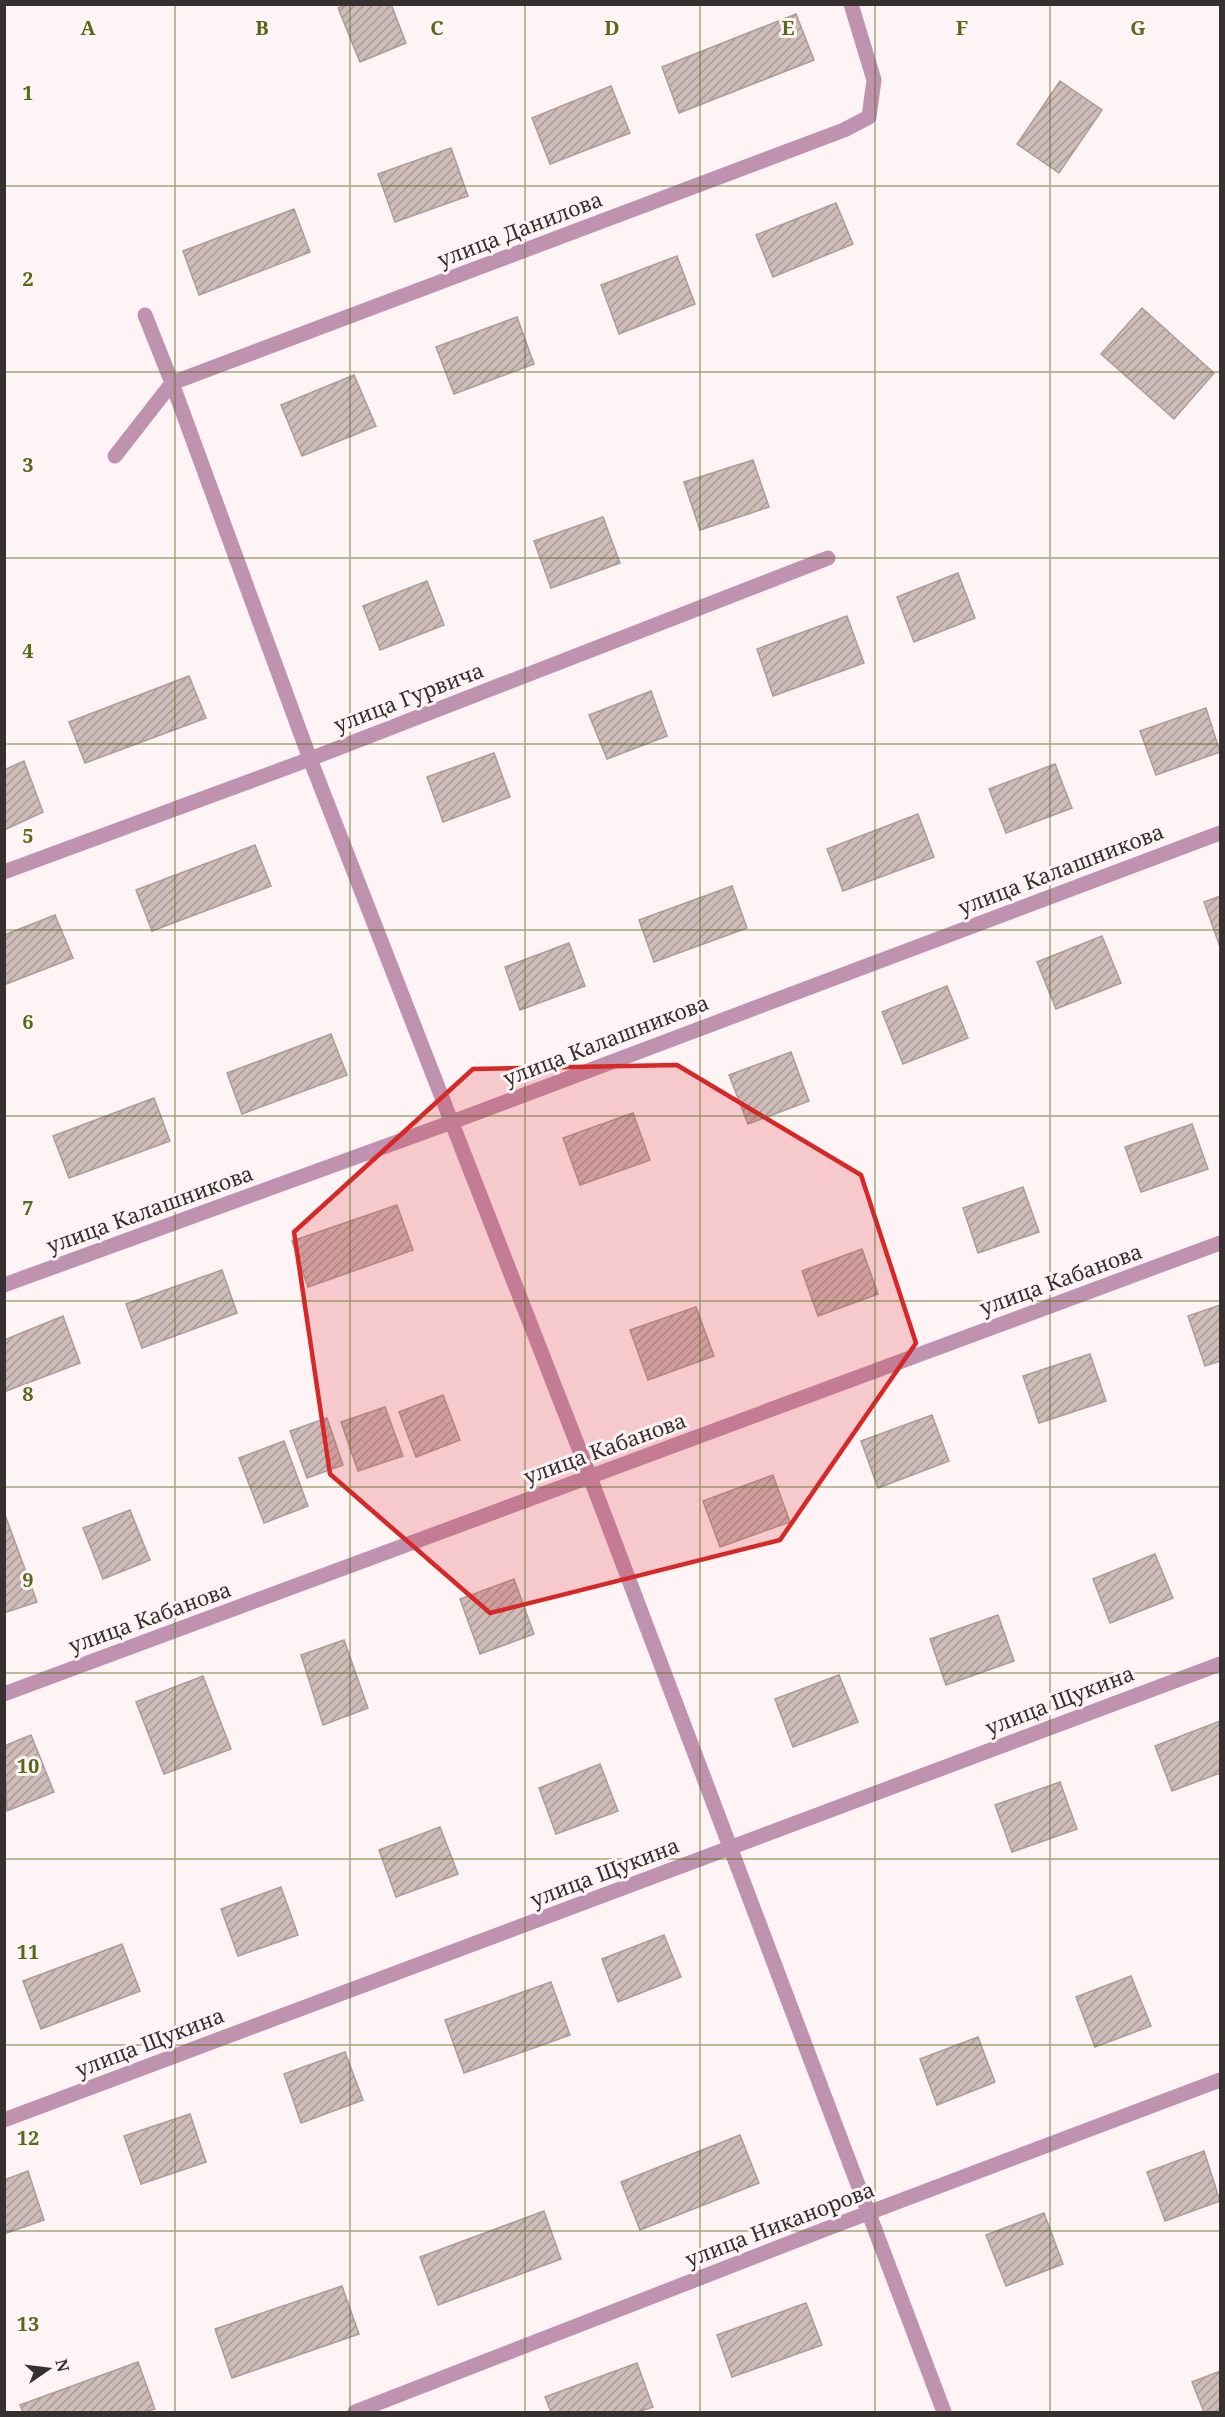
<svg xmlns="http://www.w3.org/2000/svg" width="1225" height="2417" viewBox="0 0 1225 2417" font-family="'Noto Serif',serif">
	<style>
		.building { fill: url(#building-hatch); stroke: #ad9c9a; stroke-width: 1.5 }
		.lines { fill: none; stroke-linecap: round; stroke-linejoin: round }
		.service { stroke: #bf92af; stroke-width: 15 }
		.minor { stroke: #bf92af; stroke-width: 15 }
		.marked { fill: #d62828; fill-opacity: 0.2; stroke: #d62828; stroke-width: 4.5; stroke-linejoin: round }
		.grid { fill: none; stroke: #566a18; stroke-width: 1.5; stroke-opacity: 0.55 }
		.labels { text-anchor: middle; stroke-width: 6; stroke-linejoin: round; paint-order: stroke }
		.street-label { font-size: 21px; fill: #373031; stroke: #fef3f5 }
		.grid-label { font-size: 20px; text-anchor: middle; font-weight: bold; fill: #566a18; stroke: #fef3f5; stroke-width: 6; stroke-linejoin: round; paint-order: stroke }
	</style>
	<defs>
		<pattern id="building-hatch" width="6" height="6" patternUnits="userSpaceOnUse" patternTransform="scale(1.5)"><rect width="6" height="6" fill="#cebcb9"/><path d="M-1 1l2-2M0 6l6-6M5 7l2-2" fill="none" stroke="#a89997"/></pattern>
	</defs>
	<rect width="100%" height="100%" fill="#fef3f5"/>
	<!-- building -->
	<g class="building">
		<path d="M348,4H391L406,43L360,62L338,8Z"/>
		<path d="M796,14L814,60L679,113L662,67Z"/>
		<path d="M1060,81L1102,110L1059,173L1017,144Z"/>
		<path d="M611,86L630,133L550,164L532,118Z"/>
		<path d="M451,148L468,196L395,222L378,174Z"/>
		<path d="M836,203L853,244L773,277L756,235Z"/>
		<path d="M294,209L310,252L199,295L183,251Z"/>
		<path d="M677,256L695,304L619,334L601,285Z"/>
		<path d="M1142,308L1214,373L1174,419L1101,354Z"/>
		<path d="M517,317L534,364L454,394L436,347Z"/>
		<path d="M354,375L376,426L302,456L281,405Z"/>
		<path d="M753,460L769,507L700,530L684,482Z"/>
		<path d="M603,517L620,563L551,588L534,541Z"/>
		<path d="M958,573L975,618L914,642L897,597Z"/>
		<path d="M427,581L444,625L380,650L363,606Z"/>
		<path d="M847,616L864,663L773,696L757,649Z"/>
		<path d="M189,676L206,718L85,763L69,722Z"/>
		<path d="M651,691L667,736L607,759L589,715Z"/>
		<path d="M1206,708L1220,752L1156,775L1140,731Z"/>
		<path d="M494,753L510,797L443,822L427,777Z"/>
		<path d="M24,761L43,812L4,830V770Z"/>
		<path d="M1055,764L1072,808L1006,833L989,789Z"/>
		<path d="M918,814L934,857L843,891L827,849Z"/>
		<path d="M255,845L271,886L152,931L136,890Z"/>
		<path d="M732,886L747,928L654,962L639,920Z"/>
		<path d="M1220,896V947L1204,902Z"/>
		<path d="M55,915L73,958L4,985V935Z"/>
		<path d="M1102,936L1121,983L1056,1009L1037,962Z"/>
		<path d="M569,943L585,986L520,1010L505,967Z"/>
		<path d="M947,986L968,1038L903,1064L882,1012Z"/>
		<path d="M331,1034L347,1075L242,1114L227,1073Z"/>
		<path d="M791,1052L809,1101L748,1124L729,1075Z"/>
		<path d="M154,1098L170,1141L69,1178L53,1136Z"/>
		<path d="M633,1113L650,1160L580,1185L563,1138Z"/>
		<path d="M1192,1124L1208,1169L1141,1192L1125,1147Z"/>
		<path d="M1023,1187L1039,1232L978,1253L963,1208Z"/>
		<path d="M397,1205L413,1250L308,1287L292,1241Z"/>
		<path d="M862,1249L878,1294L818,1316L802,1271Z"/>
		<path d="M222,1270L237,1313L142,1348L126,1304Z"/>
		<path d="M1220,1305V1361L1205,1366L1188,1316Z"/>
		<path d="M696,1307L714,1356L648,1380L630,1330Z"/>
		<path d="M63,1316L80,1363L4,1392V1340Z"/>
		<path d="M1090,1354L1106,1401L1039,1423L1023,1376Z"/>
		<path d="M443,1395L460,1440L416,1457L399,1412Z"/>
		<path d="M385,1407L403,1456L358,1471L341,1422Z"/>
		<path d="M932,1415L949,1461L878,1488L861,1441Z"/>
		<path d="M327,1418L343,1465L307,1478L290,1431Z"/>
		<path d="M284,1441L308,1506L264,1523L239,1458Z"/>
		<path d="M773,1475L790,1522L720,1547L703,1501Z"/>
		<path d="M130,1510L150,1560L103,1579L83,1528Z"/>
		<path d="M4,1512L37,1602L4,1613Z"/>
		<path d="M1155,1554L1173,1598L1110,1623L1093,1579Z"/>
		<path d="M514,1579L534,1634L480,1654L460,1599Z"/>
		<path d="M998,1615L1014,1661L946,1685L930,1639Z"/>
		<path d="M344,1640L368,1708L323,1725L301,1655Z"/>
		<path d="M839,1675L858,1722L793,1747L775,1699Z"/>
		<path d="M203,1676L231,1749L164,1774L136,1702Z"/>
		<path d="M1220,1721V1773L1172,1791L1155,1746Z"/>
		<path d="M31,1735L54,1792L7,1811L4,1746Z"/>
		<path d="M600,1764L618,1811L556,1834L539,1788Z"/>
		<path d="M1060,1782L1077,1829L1012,1852L995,1805Z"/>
		<path d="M440,1827L458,1874L396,1897L379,1850Z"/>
		<path d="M281,1887L298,1935L238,1956L221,1909Z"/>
		<path d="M664,1935L681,1977L618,2002L602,1959Z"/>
		<path d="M122,1944L140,1991L41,2029L23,1981Z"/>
		<path d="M1131,1976L1151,2026L1095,2047L1076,1997Z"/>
		<path d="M551,1982L570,2035L464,2073L445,2020Z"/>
		<path d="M978,2037L995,2082L937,2105L920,2059Z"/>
		<path d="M345,2052L363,2100L301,2123L284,2074Z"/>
		<path d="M190,2114L206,2162L141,2184L124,2136Z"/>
		<path d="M740,2135L759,2183L640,2230L621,2182Z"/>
		<path d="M1204,2151L1220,2201L1165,2221L1147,2172Z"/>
		<path d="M28,2171L44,2220L4,2234V2180Z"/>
		<path d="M544,2211L561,2259L438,2305L420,2257Z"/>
		<path d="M1044,2213L1063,2264L1006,2286L986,2235Z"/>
		<path d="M342,2286L359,2334L232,2378L215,2329Z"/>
		<path d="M806,2303L822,2345L732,2377L717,2335Z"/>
		<path d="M138,2362L155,2409L145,2412H23L20,2405Z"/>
		<path d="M637,2363L653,2407L638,2412H551L545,2397Z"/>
		<path d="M1220,2371V2412H1204L1192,2382Z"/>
	</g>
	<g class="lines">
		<!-- service -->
		<path class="service" d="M115,456L172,383L145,315"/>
		<!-- minor -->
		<g class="minor">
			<path d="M851,4L874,80L869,117L844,130L172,383L310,759L590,1477L944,2412"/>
			<path d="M4,872L310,759L828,558"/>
			<path d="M4,1285L452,1122L1220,833"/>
			<path d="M4,1694L1220,1243"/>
			<path d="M4,2120L1220,1664"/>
			<path d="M355,2412L831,2227L1220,2080"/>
		</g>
	</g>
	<!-- marked area -->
	<path class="marked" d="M677,1065L861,1175L916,1343L780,1540L490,1613L330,1474L294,1232L473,1069Z"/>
	<!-- grid -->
	<path class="grid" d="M175,4V2412M350,4V2412M525,4V2412M700,4V2412M875,4V2412M1050,4V2412M4,186H1220M4,372H1220M4,558H1220M4,744H1220M4,930H1220M4,1116H1220M4,1301H1220M4,1487H1220M4,1673H1220M4,1859H1220M4,2045H1220M4,2231H1220"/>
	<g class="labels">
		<!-- street labels -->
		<g class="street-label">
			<text transform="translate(520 230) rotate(-21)" y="7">улица Данилова</text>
			<text transform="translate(409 698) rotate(-21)" y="7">улица Гурвича</text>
			<text transform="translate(1061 870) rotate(-21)" y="7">улица Калашникова</text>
			<text transform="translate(606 1041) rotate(-21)" y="7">улица Калашникова</text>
			<text transform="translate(150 1210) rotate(-20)" y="7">улица Калашникова</text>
			<text transform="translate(1061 1280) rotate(-20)" y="7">улица Кабанова</text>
			<text transform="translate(605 1449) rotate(-20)" y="7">улица Кабанова</text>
			<text transform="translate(150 1618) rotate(-20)" y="7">улица Кабанова</text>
			<text transform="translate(1060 1701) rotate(-21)" y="7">улица Щукина</text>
			<text transform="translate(605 1873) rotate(-21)" y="7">улица Щукина</text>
			<text transform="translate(150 2043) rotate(-21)" y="7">улица Щукина</text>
			<text transform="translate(780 2225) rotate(-21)" y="7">улица Никанорова</text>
		</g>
	</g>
	<g class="grid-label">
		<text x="88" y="35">A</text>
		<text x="262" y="35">B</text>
		<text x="437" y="35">C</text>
		<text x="612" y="35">D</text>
		<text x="788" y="35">E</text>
		<text x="962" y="35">F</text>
		<text x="1138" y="35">G</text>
		<text x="28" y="100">1</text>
		<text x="28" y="286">2</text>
		<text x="28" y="472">3</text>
		<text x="28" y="658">4</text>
		<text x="28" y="843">5</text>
		<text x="28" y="1029">6</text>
		<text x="28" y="1215">7</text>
		<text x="28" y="1401">8</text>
		<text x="28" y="1587">9</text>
		<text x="28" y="1773">10</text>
		<text x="28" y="1959">11</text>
		<text x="28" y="2145">12</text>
		<text x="28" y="2331">13</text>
	</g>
	<!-- border -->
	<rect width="1225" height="2417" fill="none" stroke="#373031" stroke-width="12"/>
	<!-- north arrow -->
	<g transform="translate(48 2369) rotate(76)" stroke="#fef3f5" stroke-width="4.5" paint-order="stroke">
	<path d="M0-4.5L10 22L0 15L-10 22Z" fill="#373031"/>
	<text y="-9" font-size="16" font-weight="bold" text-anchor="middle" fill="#373031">N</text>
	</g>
</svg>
